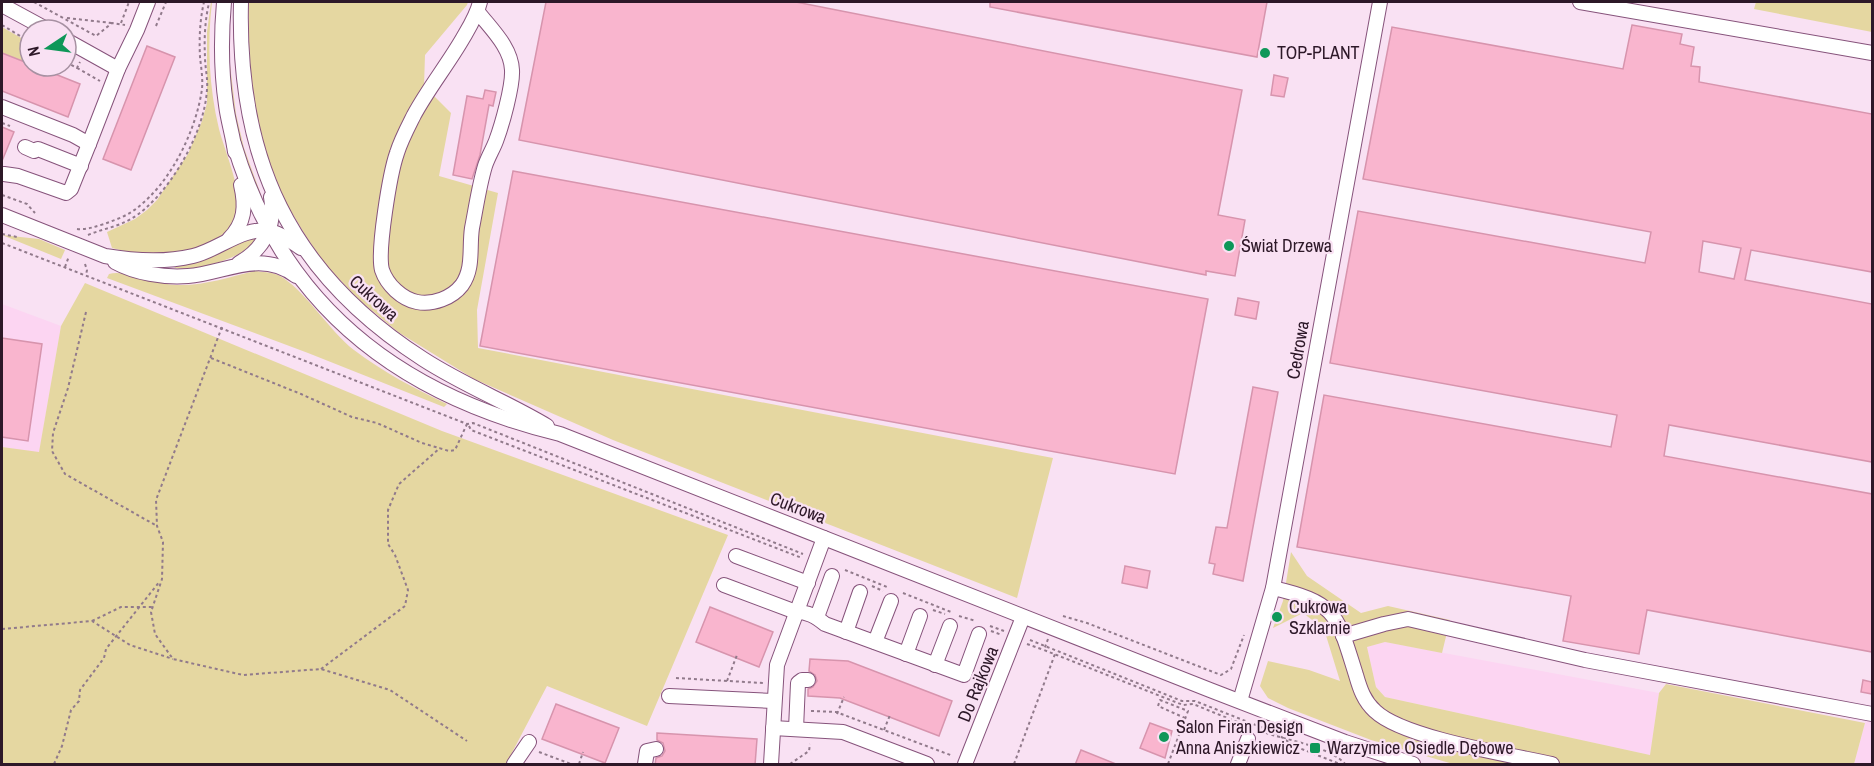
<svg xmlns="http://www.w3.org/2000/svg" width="1874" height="766" viewBox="0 0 1874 766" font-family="'Archivo Narrow',sans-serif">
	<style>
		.built { fill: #fcd5f2 }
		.green { fill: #e5d7a1 }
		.building { fill: #f9b5ce; stroke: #d794ad; stroke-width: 1.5; fill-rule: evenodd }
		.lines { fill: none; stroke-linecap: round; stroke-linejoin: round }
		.minor-casing { stroke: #86537b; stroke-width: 16 }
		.path { stroke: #917a8b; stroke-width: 2; stroke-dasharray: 3 3; stroke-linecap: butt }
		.minor { stroke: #fff; stroke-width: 14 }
		.poi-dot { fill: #0e9758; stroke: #f9e1f3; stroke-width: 2 }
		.labels { text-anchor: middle; stroke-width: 4.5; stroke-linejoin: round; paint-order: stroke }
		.poi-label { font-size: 18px; fill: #2d1828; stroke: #f9e1f3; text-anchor: start }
		.street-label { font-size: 18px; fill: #2d1828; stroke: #f9e1f3 }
	</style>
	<rect width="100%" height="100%" fill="#f9e1f3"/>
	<!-- built -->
	<g class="built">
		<path d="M2,304L61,326L39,453L2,447Z"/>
		<path d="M1385,642L1659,693L1650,755L1385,697L1376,687L1367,647Z"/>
		<path d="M1867,716L1872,717V764H1854Z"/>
	</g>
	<!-- green -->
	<g class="green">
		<path d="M211,2H212C207,44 209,87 219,129C225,152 240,185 238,208C236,241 184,255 157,255C142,254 127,252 112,248L107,232L135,219L147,210L157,200L188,154L202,121L207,103V32Z"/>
		<path d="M248,2H468L467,5L425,55L424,86L451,113L439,176L498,193L477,310L478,348L1053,458L1017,598L613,440L474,379L398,332L359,300L324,263L304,233L286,203L267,158L255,118L250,78Z"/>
		<path d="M1756,2H1872V32L1754,9Z"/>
		<path d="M230,5V65L236,114L244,148L265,206L246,171L228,89Z"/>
		<path d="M2,27L30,43V64L2,53Z"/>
		<path d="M2,235L39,239L65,250L61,259Z"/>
		<path d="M257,237C248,258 195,272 174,268L177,266L199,261L243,240Z"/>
		<path d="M255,271C262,272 271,272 278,275C303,287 329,331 354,350C383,372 415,389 447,404L444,407L308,353L107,278L109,274C126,269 156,285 177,285C204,286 229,277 255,271Z"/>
		<path d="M85,283L442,431L728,535L647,726L547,686L506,764H2V447L39,452L61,326Z"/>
		<path d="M1291,552L1307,576L1361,613L1388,606L1450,620L1442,653L1385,642L1367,647L1376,687L1385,697L1650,755L1659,693L1666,684L1865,723L1854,764H1453L1371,740L1288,708L1268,698L1260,686L1268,661L1309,670L1340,681L1324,629L1303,613L1273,628L1283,601Z"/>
	</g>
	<!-- building -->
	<g class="building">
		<path d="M546,2H796L1242,90L1218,215L1245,220L1235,276L1206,271V275L519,140Z"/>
		<path d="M990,2H1267L1257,57L990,7Z"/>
		<path d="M1632,25L1682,34L1680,44L1694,47L1691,66L1700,67L1699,82L1872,114V272L1751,250L1745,280L1872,304V462L1669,425L1664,456L1872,494V652L1647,610L1639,654L1563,641L1571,596L1297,547L1324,395L1611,447L1617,415L1330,363L1358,211L1645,263L1651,232L1363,179L1392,27L1623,69ZM1703,241L1741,248L1734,279L1699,272Z"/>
		<path d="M147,46L175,57L131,170L103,159Z"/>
		<path d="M2,53L30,64V66H35L80,84L68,117L2,91Z"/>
		<path d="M1274,75L1288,78L1284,97L1271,95Z"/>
		<path d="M485,90L496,92L493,106L489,105L480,155L472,179L453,175L467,96L483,99Z"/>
		<path d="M2,127L14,132L2,161Z"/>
		<path d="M513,171L1208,299L1175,474L480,346Z"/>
		<path d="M1238,298L1259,302L1256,319L1235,315Z"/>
		<path d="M2,338L42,344L28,441L2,437Z"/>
		<path d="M1253,387L1278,392L1243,581L1213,574L1215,564L1209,563L1216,527L1227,528Z"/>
		<path d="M1125,566L1150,571L1147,588L1122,583Z"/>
		<path d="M710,607L773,632L759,667L696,642Z"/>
		<path d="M810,659L848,661L952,701L939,736L840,698L808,696V689L813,687L817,681L815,675L809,671Z"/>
		<path d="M1863,680L1872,682V694L1861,692Z"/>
		<path d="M556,704L619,728L605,763L542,739Z"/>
		<path d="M1150,723L1172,731L1165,758L1140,748Z"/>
		<path d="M657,733L757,739L755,765H655L656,758L662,756L665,751L663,743L657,740Z"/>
		<path d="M1081,750L1116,764L1115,765H1075Z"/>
	</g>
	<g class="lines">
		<defs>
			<g id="minor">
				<path d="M224,2C221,36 221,71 226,105C228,121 233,136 235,152"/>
				<path d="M241,2C237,159 289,273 423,359C463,385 507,402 547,426"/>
				<path d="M1580,2L1872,53"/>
				<path d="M2,5L48,30"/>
				<path d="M478,12C491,29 511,47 512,70C513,86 502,125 496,141C493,149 488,157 485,166C479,186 476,208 472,228C469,248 474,268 462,285C452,298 433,305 417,302C402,299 387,285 382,270C377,251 390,173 397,153C401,140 408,127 414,115C428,89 448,64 463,38C470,26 477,15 480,2"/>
				<path d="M66,40L118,69"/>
				<path d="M2,107L73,135L89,144L118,69L137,30L148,2"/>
				<path d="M234,144C282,306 399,395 560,434L1210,690L1345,742L1413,764"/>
				<path d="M25,147L34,151L38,149L81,166"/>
				<path d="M4,174L18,176L66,193L71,189L89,144"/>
				<path d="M2,215L105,256C135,261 164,263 193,256C219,250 245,224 273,232C283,235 292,242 301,248"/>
				<path d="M229,239C245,223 246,206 241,185"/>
				<path d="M115,262C135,273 164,278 188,276C225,273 261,249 296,276"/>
				<path d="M239,263C264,249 276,225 271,197"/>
				<path d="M736,556L808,583"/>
				<path d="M724,585L796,612C808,612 815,616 825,624L964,675L979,634"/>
				<path d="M1273,588C1338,603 1337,615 1356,675C1360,689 1364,701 1375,711C1403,738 1511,755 1552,764"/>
				<path d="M817,617L832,576"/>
				<path d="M846,632L860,592"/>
				<path d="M1343,636L1384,624L1408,619L1585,660L1872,714"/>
				<path d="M875,642L891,601"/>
				<path d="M906,654L920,616"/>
				<path d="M935,665L950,626"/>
				<path d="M669,696L773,701"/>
				<path d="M1240,701L1273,588L1380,2"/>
				<path d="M773,728L843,732L927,764"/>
				<path d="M796,729L798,683L802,680H808"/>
				<path d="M514,764L529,742"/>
				<path d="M645,764L647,751L656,749"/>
				<path d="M771,764L777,665L824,538"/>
				<path d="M965,764L1023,617"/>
				<path d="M1238,764L1248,739"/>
			</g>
		</defs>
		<!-- minor casing -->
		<use href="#minor" class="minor-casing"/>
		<!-- path -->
		<g class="path">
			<path d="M34,2L96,36L112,23L125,25"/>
			<path d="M67,18L112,23"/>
			<path d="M121,23L129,2"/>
			<path d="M2,25L30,42"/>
			<path d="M156,26L166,2"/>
			<path d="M66,62L77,68L80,62"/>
			<path d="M77,68L100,81"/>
			<path d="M2,123L10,126"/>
			<path d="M2,195L27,204L35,213"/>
			<path d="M77,229C86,230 94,227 104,224C115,220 127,216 137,208C171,182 196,131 202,89C203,78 201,67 200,57C199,38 200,19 204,2"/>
			<path d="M2,234L17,237"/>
			<path d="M88,235C102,229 117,227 131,219C168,197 205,133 207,89C208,78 205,68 205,57C204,39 205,20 209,3"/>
			<path d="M2,243L467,424L473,423L803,554"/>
			<path d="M85,264L87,270L86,275"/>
			<path d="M65,267L69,256"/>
			<path d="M86,312L68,388L53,433L52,451L65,474L157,526"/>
			<path d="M222,327L156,500L157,526L163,542L162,579L151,612L155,634L173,659L243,675L321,669L390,690L467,741"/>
			<path d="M211,358L301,394L352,417L377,423L422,443L449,451L455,450L467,424"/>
			<path d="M469,426L471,430L802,558"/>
			<path d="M845,570L887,587"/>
			<path d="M872,586L883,591"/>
			<path d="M903,593L951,612"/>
			<path d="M933,610L945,614"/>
			<path d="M959,616L976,621"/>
			<path d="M1063,616L1087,623L1221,675L1231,669L1244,635"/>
			<path d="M92,621L121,607H152"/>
			<path d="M990,626L1004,631"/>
			<path d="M2,629L92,621L130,645L173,659"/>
			<path d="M991,631L1002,635"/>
			<path d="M1048,639L1044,650L1183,705L1193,704L1247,726"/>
			<path d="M1030,640L1182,701H1195L1276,733L1294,746L1340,764"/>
			<path d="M1027,644L1044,650"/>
			<path d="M321,669L405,606L408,590L395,555L388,544V510L399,484L440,448"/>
			<path d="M676,678L763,683"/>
			<path d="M727,681L737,655"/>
			<path d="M811,711L836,712L953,756"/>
			<path d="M837,714L844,697"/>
			<path d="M884,730L890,715"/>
			<path d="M1260,731C1284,740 1330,746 1345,764"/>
			<path d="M539,752L571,764"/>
			<path d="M54,764L62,746L71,710L79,701L80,690L104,658L106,649L160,581"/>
			<path d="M579,764L583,752"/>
			<path d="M790,764L809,751L810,744"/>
			<path d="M1014,764L1055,654"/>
			<path d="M1168,764L1188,711L1160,700L1158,706L1185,718"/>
		</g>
		<!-- minor -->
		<use href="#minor" class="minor"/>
	</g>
	<!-- markers -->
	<g class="poi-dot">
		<circle cx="1265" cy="53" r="6"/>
		<circle cx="1229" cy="246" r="6"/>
		<circle cx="1277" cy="617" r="6"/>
		<circle cx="1164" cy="737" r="6"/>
		<rect x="1309" y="742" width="12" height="12" rx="3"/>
	</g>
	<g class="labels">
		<!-- poi labels -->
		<g class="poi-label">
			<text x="1277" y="59">TOP-PLANT</text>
			<text x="1241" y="252">Świat Drzewa</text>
			<text x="1289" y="613">Cukrowa<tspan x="1289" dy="21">Szklarnie</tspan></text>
			<text x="1176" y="733">Salon Firan Design<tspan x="1176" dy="21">Anna Aniszkiewicz</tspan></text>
			<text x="1327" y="754">Warzymice Osiedle Dębowe</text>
		</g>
		<!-- street labels -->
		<g class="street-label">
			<text transform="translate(374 298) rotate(42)" y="6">Cukrowa</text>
			<text transform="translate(1298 350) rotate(-80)" y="6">Cedrowa</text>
			<text transform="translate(798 508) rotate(21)" y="6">Cukrowa</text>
			<text transform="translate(978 684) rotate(-68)" y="6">Do Rajkowa</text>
		</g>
	</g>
	<!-- border -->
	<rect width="1874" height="766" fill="none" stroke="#2d1828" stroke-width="6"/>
	<!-- north arrow -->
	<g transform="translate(48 48) rotate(257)"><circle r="28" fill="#f9e1f3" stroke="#a791a2" stroke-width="1.5"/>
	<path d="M0-4.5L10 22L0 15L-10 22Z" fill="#0e9758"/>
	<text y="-9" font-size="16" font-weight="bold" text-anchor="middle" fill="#2d1828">N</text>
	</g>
</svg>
